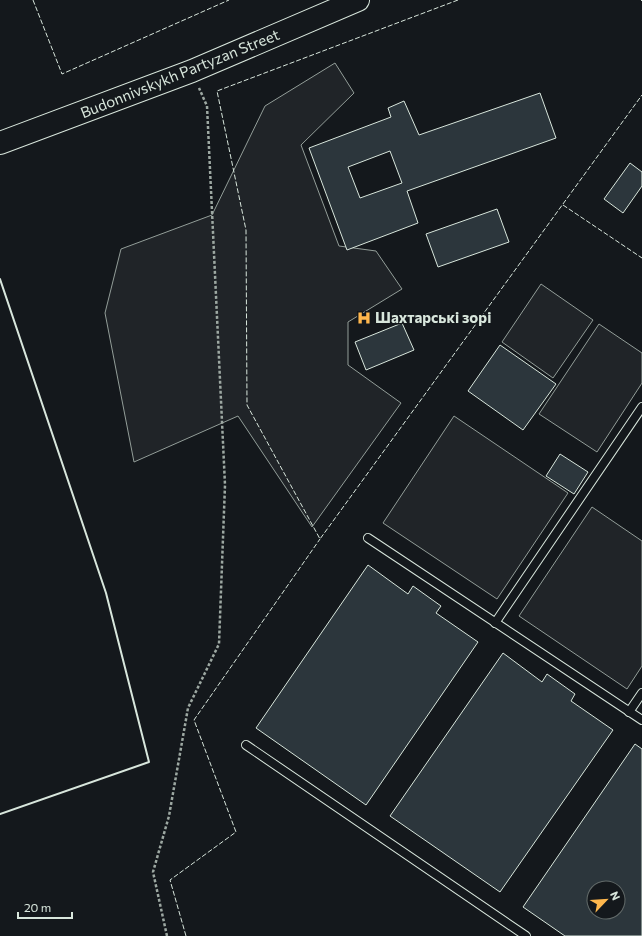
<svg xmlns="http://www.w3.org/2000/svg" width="642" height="936" viewBox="0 0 642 936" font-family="Commissioner,sans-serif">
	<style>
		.green { fill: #202428; stroke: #939e99 }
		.building { fill: #2c363c; stroke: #d8e6dc; fill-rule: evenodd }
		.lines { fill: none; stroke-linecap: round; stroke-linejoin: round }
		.lane-casing { stroke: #d8e6dc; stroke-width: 10 }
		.secondary-casing { stroke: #d8e6dc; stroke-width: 24 }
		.path { stroke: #9da8a2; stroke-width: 2.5; stroke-dasharray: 3 2; stroke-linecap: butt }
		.lane { stroke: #14181c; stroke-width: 8 }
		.secondary { stroke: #14181c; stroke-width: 22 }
		.fence { stroke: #d8e6dc; stroke-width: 1; stroke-dasharray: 5 2; stroke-linecap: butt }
		.wall { stroke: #d8e6dc; stroke-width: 2 }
		.labels { text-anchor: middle; stroke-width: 3; stroke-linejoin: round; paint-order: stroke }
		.street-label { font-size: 15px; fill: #d8e6dc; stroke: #14181c }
		.poi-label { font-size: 15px; font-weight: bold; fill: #d8e6dc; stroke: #14181c; text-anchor: start }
	</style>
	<rect width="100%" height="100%" fill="#14181c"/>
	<!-- green -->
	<g class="green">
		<path d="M335,63L354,93L301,145L339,246L376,251L402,289L348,322V365L401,403L312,527L238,416L134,462L105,313L121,249L212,215L265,106Z"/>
		<path d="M541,284L593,320L553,378L502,342Z"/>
		<path d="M599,324L642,353V383L597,452L539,414Z"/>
		<path d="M454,416L568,493L497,599L383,523Z"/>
		<path d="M592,507L642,541V666L627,689L519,616Z"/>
	</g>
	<!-- building -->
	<g class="building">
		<path d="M540,93L556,138L407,191L418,223L347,250L309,148L391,117L388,108L404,101L419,135ZM390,151L402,183L360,198L348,167Z"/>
		<path d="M630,163L642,172V186L623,213L604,199Z"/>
		<path d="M497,209L509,242L438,267L426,234Z"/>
		<path d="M402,323L414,350L366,370L355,342Z"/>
		<path d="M500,345L556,384L523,430L468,391Z"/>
		<path d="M560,454L588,472L574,494L546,476Z"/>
		<path d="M368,565L408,594L413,586L441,606L436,613L478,642L366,805L256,728Z"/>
		<path d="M503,653L542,682L547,674L575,694L571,701L613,730L500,892L390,816Z"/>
		<path d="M635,744L642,749V936H565L523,907ZM594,888H618V912H594Z"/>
	</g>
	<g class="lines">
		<defs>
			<g id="lane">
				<path d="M368,538L642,720"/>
				<path d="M495,623L642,407"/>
				<path d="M629,712L642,693"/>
				<path d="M246,745L526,936"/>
			</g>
			<path id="secondary" d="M0,143L192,71L358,0"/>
		</defs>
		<!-- lane casing -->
		<use href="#lane" class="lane-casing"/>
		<!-- secondary casing -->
		<use href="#secondary" class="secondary-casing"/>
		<!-- path -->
		<path class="path" d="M167,936L153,872L169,816L188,708L219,644L225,485L207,106L199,88"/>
		<!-- lane -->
		<use href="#lane" class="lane"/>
		<!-- secondary -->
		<use href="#secondary" class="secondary"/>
		<!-- fence -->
		<g class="fence">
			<path d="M33,0L62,74L229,0"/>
			<path d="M458,0L217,91L246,230L247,405L320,539L642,95"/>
			<path d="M641,0L642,1"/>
			<path d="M563,205L642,258"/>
			<path d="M186,936L170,880L236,832L194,720L320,539"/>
		</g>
		<!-- wall -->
		<path class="wall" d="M0,279L106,593L149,762L0,814"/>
	</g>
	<!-- icons -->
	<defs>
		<symbol id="hospital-bare" viewBox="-9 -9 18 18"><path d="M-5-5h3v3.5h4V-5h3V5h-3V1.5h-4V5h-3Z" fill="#ffb74d" stroke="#14181c" stroke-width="2.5" paint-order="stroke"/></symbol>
	</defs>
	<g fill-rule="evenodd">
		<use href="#hospital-bare" x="354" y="308" width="20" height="20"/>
	</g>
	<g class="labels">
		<!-- street labels -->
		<g class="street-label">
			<text transform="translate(180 74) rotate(-22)" y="5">Budonnivskykh Partyzan Street</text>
		</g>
		<!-- poi labels -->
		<g class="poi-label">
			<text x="375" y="323">Шахтарські зорі</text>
		</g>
	</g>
	<!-- north arrow -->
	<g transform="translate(606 900) rotate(65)"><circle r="19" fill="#14181c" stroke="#626a69"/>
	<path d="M0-3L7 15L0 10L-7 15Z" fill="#ffb74d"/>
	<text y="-6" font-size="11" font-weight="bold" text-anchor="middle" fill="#d8e6dc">N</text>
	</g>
	<!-- scale -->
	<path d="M18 912v6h54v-6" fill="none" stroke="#d8e6dc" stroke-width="2"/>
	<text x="24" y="912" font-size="12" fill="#d8e6dc" stroke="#14181c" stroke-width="3" paint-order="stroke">20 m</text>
</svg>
